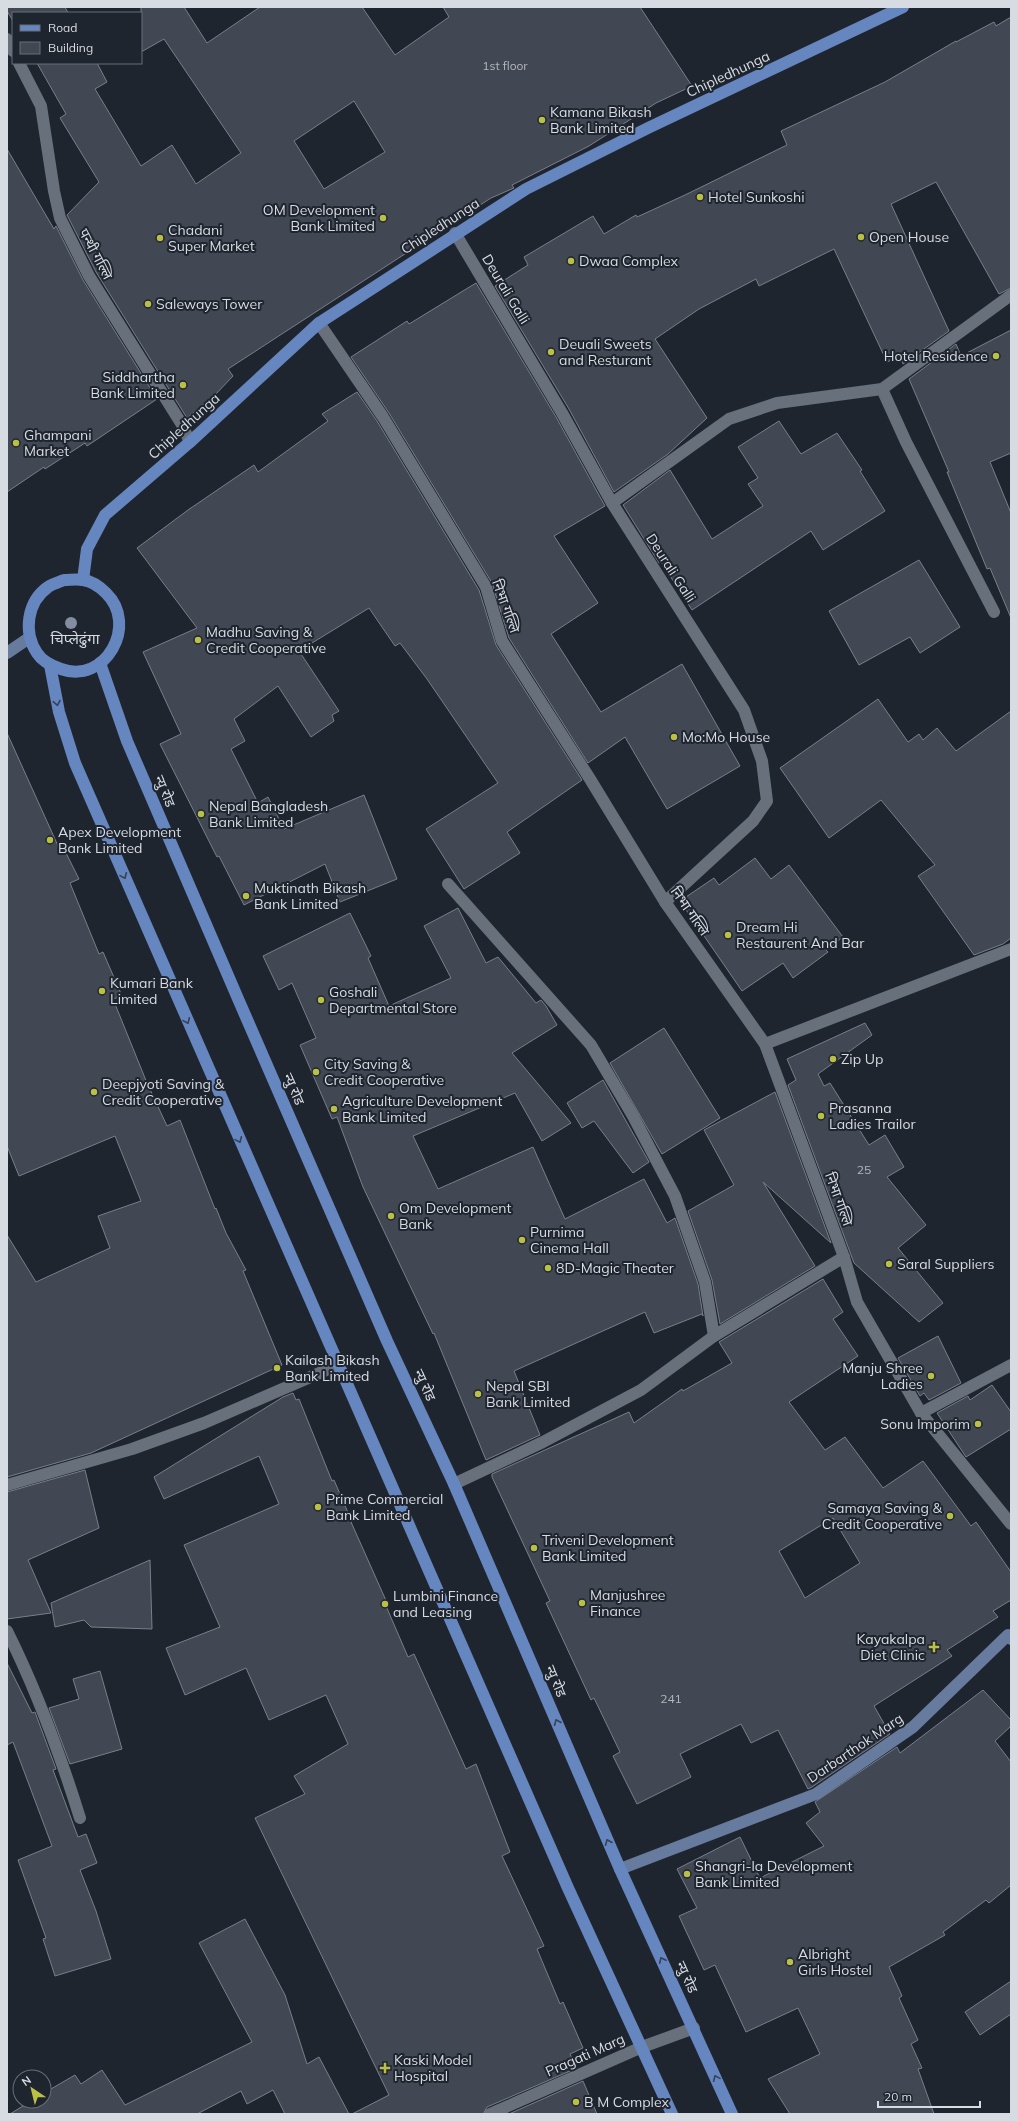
<svg xmlns="http://www.w3.org/2000/svg" width="1018" height="2121" viewBox="0 0 1018 2121" font-family="Mulish,'Noto Sans Devanagari',sans-serif">
	<style>
		.building { fill: #414853; stroke: #787f8c; fill-rule: evenodd }
		.lines { fill: none; stroke-linecap: round; stroke-linejoin: round }
		.street { stroke: #68707c; stroke-width: 12 }
		.secondary { stroke: #677b9e; stroke-width: 12 }
		.primary { stroke: #6686c0; stroke-width: 12 }
		.tree { fill: #828da0 }
		.oneway { stroke: #34425a }
		.poi-dot { fill: #bac045; stroke: #1f252f; stroke-width: 1.5 }
		.labels { text-anchor: middle; stroke-width: 4; stroke-linejoin: round; paint-order: stroke }
		.number-label { font-size: 12px; fill: #b2b6be }
		.street-label { font-size: 14px; fill: #d7dbe2; stroke: #1f252f }
		.poi-label { font-size: 14px; fill: #d7dbe2; stroke: #1f252f; text-anchor: start }
		.neighbourhood-label { font-size: 15px; fill: #d7dbe2; stroke: #1f252f }
	</style>
	<rect width="100%" height="100%" fill="#1f252f"/>
	<!-- building -->
	<g class="building">
		<path d="M7,7H65L68,13H13V21L7,11Z"/>
		<path d="M141,7H184L207,43L260,7H362L395,55L449,17L443,7H640L692,86L656,103L589,146L512,185L514,188L491,198L228,369L233,376L214,396L187,418L96,272L67,215L99,182L60,118L66,114L37,63H97L107,82L95,89L141,166L172,145L196,184L241,153L164,39L141,52ZM354,101L385,152L324,189L294,141Z"/>
		<path d="M1011,17V288L999,294L936,182L891,204L949,331L903,364L900,356L887,362L834,249L759,286L756,279L699,309L655,339L707,418L668,454L614,492L569,409L495,286L528,265L524,257L593,216L604,234L636,215L637,217L685,195L787,145L781,131L885,82L956,41V42L994,22L996,26Z"/>
		<path d="M7,149L54,229L56,226L83,280L157,399L87,446L85,443L45,469L44,467L7,492Z"/>
		<path d="M476,283L556,417L605,506L554,536L598,603L551,634L601,712L682,664L740,766L667,809L625,737L588,763L509,638L492,583L389,413L351,357L407,321L409,324Z"/>
		<path d="M1011,330V453L990,462L1011,513V618L990,568L987,569L947,472H949L909,379L956,344L961,356Z"/>
		<path d="M357,392L377,421L479,590L496,645L582,780L507,832L520,853L464,889L426,829L498,783L427,679L400,643L395,646L369,608L299,651L339,711L332,715L334,721L311,737L278,686L234,719L245,741L231,749L258,803L268,797L284,829L364,795L397,879L340,902L325,864L244,905L219,856L217,857L160,744L181,734L143,652L197,628L137,548L188,510L254,465L258,472L328,421L322,414Z"/>
		<path d="M779,421L801,454L837,433L862,470L860,471L885,511L823,550L811,531L692,610L661,562L659,563L623,505L670,470L712,539L763,506L748,484L758,478L738,447Z"/>
		<path d="M919,560L960,627L920,653L910,637L859,665L829,611Z"/>
		<path d="M878,699L908,742L919,734L923,740L937,728L956,751L1011,711V938L1003,944L974,955L918,876L935,865L881,800L829,838L780,768Z"/>
		<path d="M7,733L59,848L63,847L79,879L70,883L99,954L103,952L122,996L113,999L147,1083L167,1126L180,1120L215,1209L216,1208L226,1233L246,1270L243,1271L282,1365L91,1453L7,1477V1235L36,1282L110,1248L98,1216L141,1201L115,1136L19,1176L7,1146Z"/>
		<path d="M755,858L771,879L789,865L843,937L826,950L828,952L793,978L783,963L742,991L680,901L714,878L719,885Z"/>
		<path d="M458,908L486,963L498,957L536,1003L541,1000L546,1006L557,1025L512,1053L571,1123L542,1141L515,1093L413,1136L438,1189L533,1147L565,1219L644,1179L667,1223L675,1218L698,1284L703,1316L702,1314L654,1333L645,1312L514,1371L540,1435L486,1460L434,1333L433,1334L363,1187L337,1117L332,1119L300,1045L316,1038L292,983L279,990L263,956L350,913L371,956L368,958L389,1006L451,978L424,926Z"/>
		<path d="M865,1023L872,1035L818,1074L824,1086L830,1083L869,1145L885,1135L904,1167L887,1177L926,1225L898,1248L943,1303L919,1322L854,1263L788,1085L796,1080L787,1059Z"/>
		<path d="M664,1028L720,1118L662,1154L610,1063Z"/>
		<path d="M603,1080L649,1162L633,1173L594,1121L582,1128L567,1103Z"/>
		<path d="M775,1092L831,1243L763,1182L815,1266L720,1324L712,1280L688,1211L734,1185L704,1130Z"/>
		<path d="M823,1279L843,1312L833,1319L858,1356L789,1402L825,1450L845,1437L883,1488L923,1461L971,1526L976,1522L1011,1572V1600L993,1611L998,1617L947,1650L952,1656L874,1706L890,1734L812,1787L808,1789L778,1730L751,1743L741,1724L680,1754L691,1777L637,1804L613,1756L620,1752L594,1698L591,1700L546,1603L550,1601L492,1477V1474L629,1412L634,1423L682,1389L683,1391L732,1363L719,1342ZM833,1518L860,1563L805,1598L779,1551Z"/>
		<path d="M938,1336L961,1383L929,1400L924,1393L920,1396L898,1358Z"/>
		<path d="M992,1385L1011,1412V1429L966,1457L937,1413L968,1396L970,1400Z"/>
		<path d="M293,1393L296,1400L299,1399L332,1481L334,1480L352,1522H351L388,1605L386,1606L408,1657L414,1654L466,1769L476,1764L510,1852L502,1856L544,1946L537,1949L560,2004L563,2002L583,2048L570,2054L577,2068L487,2107L483,2114H352L389,2095L255,1818L305,1794L294,1776L348,1744L326,1695L269,1720L246,1668L185,1695L166,1648L220,1627L184,1545L279,1504L259,1456L164,1499L154,1477L283,1397Z"/>
		<path d="M85,1470L99,1528L28,1560L51,1613L7,1619V1492Z"/>
		<path d="M150,1560L152,1629L91,1627L84,1620L55,1627L51,1603Z"/>
		<path d="M7,1663L32,1713L35,1712L56,1769L53,1770L78,1837L86,1834L97,1863L80,1870L96,1911L111,1959L55,1976L43,1939L46,1938L18,1860L52,1846L13,1742L7,1745Z"/>
		<path d="M100,1671L122,1749L70,1764L49,1708L79,1699L73,1679Z"/>
		<path d="M983,1690L1011,1720V1726L995,1741L1011,1762V1885L989,1903L986,1900L943,1932L945,1935L889,1967L902,1996L899,1998L918,2040L911,2044L922,2068L918,2069L934,2114H790L768,2079L820,2054L798,2008L746,2032L715,1965L704,1970L679,1916L697,1908L677,1869L740,1837L760,1878L824,1846L806,1823L820,1812L815,1802L897,1747L900,1753Z"/>
		<path d="M245,1919L285,1995L307,2064L319,2057L349,2114H285L273,2090L247,2104L241,2091L197,2114H10L31,2101H44V2093L75,2075L81,2084L102,2070L125,2105L252,2042L199,1943Z"/>
		<path d="M1011,1981V2014L980,2035L965,2012Z"/>
		<path d="M583,2081L597,2114H509Z"/>
	</g>
	<g class="lines">
		<!-- street -->
		<g class="street">
			<path d="M7,39L13,51"/>
			<path d="M19,63L41,106L54,191L60,218L89,276L181,423L190,442"/>
			<path d="M455,233L562,413L612,503L744,710L762,761L767,801L753,821L665,902"/>
			<path d="M319,323L383,417L486,587L502,641L590,779L665,902L765,1044L844,1257L857,1302L921,1413L1011,1524"/>
			<path d="M612,503L729,419L777,403L882,389"/>
			<path d="M994,612L906,442L882,389L1011,295"/>
			<path d="M448,884L591,1045L633,1116L675,1196L705,1282L714,1336"/>
			<path d="M765,1044L1011,949"/>
			<path d="M921,1413L1011,1365"/>
			<path d="M454,1484L543,1442L641,1390L714,1336L844,1257"/>
			<path d="M7,1485L132,1449L204,1423L338,1365"/>
			<path d="M7,1631C37,1691 60,1754 80,1818"/>
			<path d="M490,2114L642,2047L694,2028"/>
		</g>
		<!-- secondary -->
		<g class="secondary">
			<path d="M7,653L29,638"/>
			<path d="M620,1869L816,1794L913,1727L1008,1635L1011,1639"/>
		</g>
		<!-- primary -->
		<g class="primary">
			<path d="M64,580C70,580 77,579 83,580C91,581 100,587 106,593C139,625 105,685 61,669C52,666 42,661 37,653C23,632 27,602 48,587C52,584 59,582 64,580Z"/>
			<path d="M83,580L87,549L105,515L190,442L319,323L526,189L648,128L903,7"/>
			<path d="M100,663L127,741L239,1001L387,1341L454,1484L620,1869L732,2114"/>
			<path d="M50,665L59,712L75,763L568,1888L672,2114"/>
		</g>
	</g>
	<!-- trees -->
	<circle class="tree" cx="71" cy="623" r="6"/>
	<!-- one-way arrows -->
	<defs><path id="oneway-chevron" d="M-2-3.5L2.5 0L-2 3.5" fill="none" stroke-width="1.6" stroke-linecap="round" stroke-linejoin="round"/></defs>
	<g class="oneway">
		<use href="#oneway-chevron" transform="translate(57 703) rotate(79)"/>
		<use href="#oneway-chevron" transform="translate(124 876) rotate(66)"/>
		<use href="#oneway-chevron" transform="translate(187 1021) rotate(66)"/>
		<use href="#oneway-chevron" transform="translate(239 1140) rotate(66)"/>
		<use href="#oneway-chevron" transform="translate(557 1722) rotate(-113)"/>
		<use href="#oneway-chevron" transform="translate(608 1842) rotate(-113)"/>
		<use href="#oneway-chevron" transform="translate(662 1960) rotate(-115)"/>
		<use href="#oneway-chevron" transform="translate(716 2078) rotate(-114)"/>
	</g>
	<!-- markers -->
	<g class="poi-dot">
		<circle cx="542" cy="120" r="4"/>
		<circle cx="700" cy="197" r="4"/>
		<circle cx="383" cy="218" r="4"/>
		<circle cx="861" cy="237" r="4"/>
		<circle cx="160" cy="238" r="4"/>
		<circle cx="571" cy="261" r="4"/>
		<circle cx="148" cy="304" r="4"/>
		<circle cx="551" cy="352" r="4"/>
		<circle cx="996" cy="356" r="4"/>
		<circle cx="183" cy="385" r="4"/>
		<circle cx="16" cy="443" r="4"/>
		<circle cx="198" cy="640" r="4"/>
		<circle cx="674" cy="737" r="4"/>
		<circle cx="201" cy="814" r="4"/>
		<circle cx="50" cy="840" r="4"/>
		<circle cx="246" cy="896" r="4"/>
		<circle cx="728" cy="935" r="4"/>
		<circle cx="102" cy="991" r="4"/>
		<circle cx="321" cy="1000" r="4"/>
		<circle cx="833" cy="1059" r="4"/>
		<circle cx="316" cy="1072" r="4"/>
		<circle cx="94" cy="1092" r="4"/>
		<circle cx="334" cy="1109" r="4"/>
		<circle cx="821" cy="1116" r="4"/>
		<circle cx="391" cy="1216" r="4"/>
		<circle cx="522" cy="1240" r="4"/>
		<circle cx="889" cy="1264" r="4"/>
		<circle cx="548" cy="1268" r="4"/>
		<circle cx="277" cy="1368" r="4"/>
		<circle cx="931" cy="1376" r="4"/>
		<circle cx="478" cy="1394" r="4"/>
		<circle cx="978" cy="1424" r="4"/>
		<circle cx="318" cy="1507" r="4"/>
		<circle cx="950" cy="1516" r="4"/>
		<circle cx="534" cy="1548" r="4"/>
		<circle cx="582" cy="1603" r="4"/>
		<circle cx="385" cy="1604" r="4"/>
		<path d="M932 1641h4v4h4v4h-4v4h-4v-4h-4v-4h4z"/>
		<circle cx="687" cy="1874" r="4"/>
		<circle cx="790" cy="1962" r="4"/>
		<path d="M383 2062h4v4h4v4h-4v4h-4v-4h-4v-4h4z"/>
		<circle cx="576" cy="2102" r="4"/>
	</g>
	<g class="labels">
		<!-- number labels -->
		<g class="number-label">
			<text x="505" y="70">1st floor</text>
			<text x="864" y="1174">25</text>
			<text x="671" y="1703">241</text>
		</g>
		<!-- street labels -->
		<g class="street-label">
			<text transform="translate(728 74) rotate(-25)" y="5">Chipledhunga</text>
			<text transform="translate(440 226) rotate(-33)" y="5">Chipledhunga</text>
			<text transform="translate(96 254) rotate(62)" y="5">पन्थी गल्लि</text>
			<text transform="translate(506 289) rotate(59)" y="5">Deurali Galli</text>
			<text transform="translate(184 426) rotate(-42)" y="5">Chipledhunga</text>
			<text transform="translate(671 568) rotate(57)" y="5">Deurali Galli</text>
			<text transform="translate(506 606) rotate(70)" y="5">निभा गल्लि</text>
			<text transform="translate(165 791) rotate(67)" y="5">न्यु रोड</text>
			<text transform="translate(690 911) rotate(55)" y="5">निभा गल्लि</text>
			<text transform="translate(294 1089) rotate(66)" y="5">न्यु रोड</text>
			<text transform="translate(839 1199) rotate(70)" y="5">निभा गल्लि</text>
			<text transform="translate(425 1385) rotate(65)" y="5">न्यु रोड</text>
			<text transform="translate(556 1681) rotate(67)" y="5">न्यु रोड</text>
			<text transform="translate(855 1748) rotate(-34)" y="5">Darbarthok Marg</text>
			<text transform="translate(687 1977) rotate(65)" y="5">न्यु रोड</text>
			<text transform="translate(585 2055) rotate(-24)" y="5">Pragati Marg</text>
		</g>
		<!-- poi labels -->
		<g class="poi-label">
			<text x="550" y="117">Kamana Bikash<tspan x="550" dy="16">Bank Limited</tspan></text>
			<text x="708" y="202">Hotel Sunkoshi</text>
			<text x="375" y="215" text-anchor="end">OM Development<tspan x="375" dy="16">Bank Limited</tspan></text>
			<text x="168" y="235">Chadani<tspan x="168" dy="16">Super Market</tspan></text>
			<text x="869" y="242">Open House</text>
			<text x="579" y="266">Dwaa Complex</text>
			<text x="156" y="309">Saleways Tower</text>
			<text x="559" y="349">Deuali Sweets<tspan x="559" dy="16">and Resturant</tspan></text>
			<text x="988" y="361" text-anchor="end">Hotel Residence</text>
			<text x="175" y="382" text-anchor="end">Siddhartha<tspan x="175" dy="16">Bank Limited</tspan></text>
			<text x="24" y="440">Ghampani<tspan x="24" dy="16">Market</tspan></text>
			<text x="206" y="637">Madhu Saving &amp;<tspan x="206" dy="16">Credit Cooperative</tspan></text>
			<text x="682" y="742">Mo:Mo House</text>
			<text x="209" y="811">Nepal Bangladesh<tspan x="209" dy="16">Bank Limited</tspan></text>
			<text x="58" y="837">Apex Development<tspan x="58" dy="16">Bank Limited</tspan></text>
			<text x="254" y="893">Muktinath Bikash<tspan x="254" dy="16">Bank Limited</tspan></text>
			<text x="736" y="932">Dream Hi<tspan x="736" dy="16">Restaurent And Bar</tspan></text>
			<text x="110" y="988">Kumari Bank<tspan x="110" dy="16">Limited</tspan></text>
			<text x="329" y="997">Goshali<tspan x="329" dy="16">Departmental Store</tspan></text>
			<text x="841" y="1064">Zip Up</text>
			<text x="324" y="1069">City Saving &amp;<tspan x="324" dy="16">Credit Cooperative</tspan></text>
			<text x="102" y="1089">Deepjyoti Saving &amp;<tspan x="102" dy="16">Credit Cooperative</tspan></text>
			<text x="342" y="1106">Agriculture Development<tspan x="342" dy="16">Bank Limited</tspan></text>
			<text x="829" y="1113">Prasanna<tspan x="829" dy="16">Ladies Trailor</tspan></text>
			<text x="399" y="1213">Om Development<tspan x="399" dy="16">Bank</tspan></text>
			<text x="530" y="1237">Purnima<tspan x="530" dy="16">Cinema Hall</tspan></text>
			<text x="897" y="1269">Saral Suppliers</text>
			<text x="556" y="1273">8D-Magic Theater</text>
			<text x="285" y="1365">Kailash Bikash<tspan x="285" dy="16">Bank Limited</tspan></text>
			<text x="923" y="1373" text-anchor="end">Manju Shree<tspan x="923" dy="16">Ladies</tspan></text>
			<text x="486" y="1391">Nepal SBI<tspan x="486" dy="16">Bank Limited</tspan></text>
			<text x="970" y="1429" text-anchor="end">Sonu Imporim</text>
			<text x="326" y="1504">Prime Commercial<tspan x="326" dy="16">Bank Limited</tspan></text>
			<text x="942" y="1513" text-anchor="end">Samaya Saving &amp;<tspan x="942" dy="16">Credit Cooperative</tspan></text>
			<text x="542" y="1545">Triveni Development<tspan x="542" dy="16">Bank Limited</tspan></text>
			<text x="590" y="1600">Manjushree<tspan x="590" dy="16">Finance</tspan></text>
			<text x="393" y="1601">Lumbini Finance<tspan x="393" dy="16">and Leasing</tspan></text>
			<text x="925" y="1644" text-anchor="end">Kayakalpa<tspan x="925" dy="16">Diet Clinic</tspan></text>
			<text x="695" y="1871">Shangri-la Development<tspan x="695" dy="16">Bank Limited</tspan></text>
			<text x="798" y="1959">Albright<tspan x="798" dy="16">Girls Hostel</tspan></text>
			<text x="394" y="2065">Kaski Model<tspan x="394" dy="16">Hospital</tspan></text>
			<text x="584" y="2107">B M Complex</text>
		</g>
		<!-- neighbourhood labels -->
		<g class="neighbourhood-label">
			<text x="75" y="644">चिप्लेढुंगा</text>
		</g>
	</g>
	<!-- border -->
	<rect width="1018" height="2121" fill="none" stroke="#d7dbe2" stroke-width="16"/>
	<!-- legend -->
	<rect x="12" y="12" width="130" height="52" fill="#1f252f" stroke="#696e77"/>
	<rect x="20" y="25" width="20" height="6" fill="#6686c0" stroke="#696e77"/>
	<text x="48" y="32" font-size="12" fill="#d7dbe2">Road</text>
	<rect x="20" y="42" width="20" height="12" fill="#414853" stroke="#696e77"/>
	<text x="48" y="52" font-size="12" fill="#d7dbe2">Building</text>
	<!-- north arrow -->
	<g transform="translate(32 2089) rotate(325)"><circle r="19" fill="#1f252f" stroke="#696e77"/>
	<path d="M0-3L7 15L0 10L-7 15Z" fill="#bac045"/>
	<text y="-6" font-size="11" font-weight="bold" text-anchor="middle" fill="#d7dbe2">N</text>
	</g>
	<!-- scale -->
	<path d="M878 2101v6h102v-6" fill="none" stroke="#d7dbe2" stroke-width="2"/>
	<text x="884" y="2101" font-size="12" fill="#d7dbe2" stroke="#1f252f" stroke-width="3" paint-order="stroke">20 m</text>
</svg>
